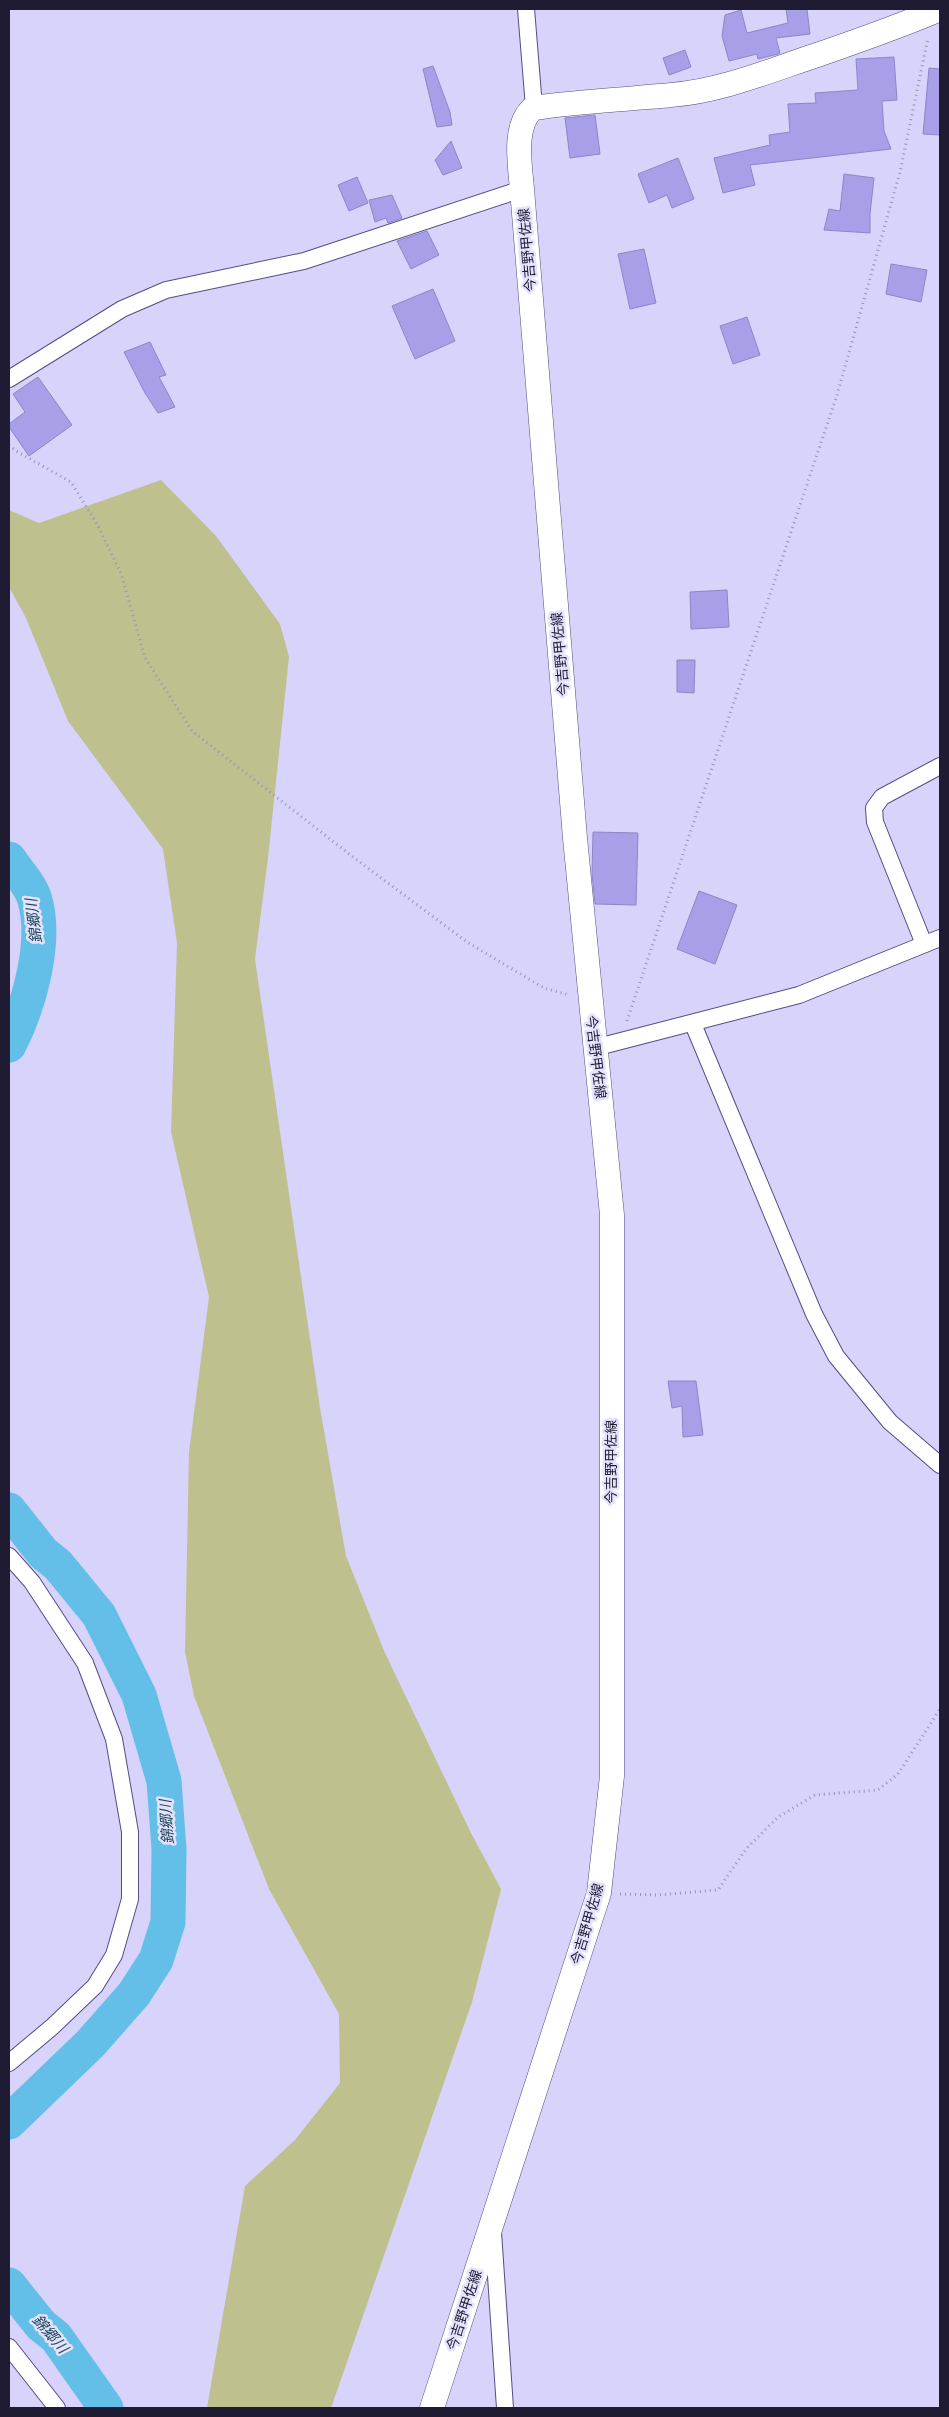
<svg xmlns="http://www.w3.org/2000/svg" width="949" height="2417" viewBox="0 0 949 2417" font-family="'Libre Baskerville','Noto Sans JP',serif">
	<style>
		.green { fill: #bec08d }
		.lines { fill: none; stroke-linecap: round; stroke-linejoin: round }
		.river { stroke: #63bfe8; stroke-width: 35 }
		.building { fill: #a89fe9; stroke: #8e86c4 }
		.minor-casing { stroke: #554c85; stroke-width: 18 }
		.secondary-casing { stroke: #554c85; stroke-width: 25 }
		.path { stroke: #9793b6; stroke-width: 3; stroke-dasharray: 1 4; stroke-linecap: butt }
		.minor { stroke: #fff; stroke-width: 16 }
		.secondary { stroke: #fff; stroke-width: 24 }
		.labels { text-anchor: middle; stroke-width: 5; stroke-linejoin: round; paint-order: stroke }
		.street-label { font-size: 14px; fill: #1e1b33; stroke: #e4e2fd }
		.water-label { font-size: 15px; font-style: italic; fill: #1d4657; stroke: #e4e2fd }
	</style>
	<rect width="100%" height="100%" fill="#d7d3fb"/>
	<!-- green -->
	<path class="green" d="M161,480L216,536L280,624L289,657L268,858L255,959L320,1408L346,1556L385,1653L471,1833L501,1889L472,2002L331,2408H207L245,2186L295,2140L340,2083L339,2014L269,1889L194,1696L185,1652L189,1452L209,1297L171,1132L177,943L163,849L68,721L26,618L9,587V510L39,523Z"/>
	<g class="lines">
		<!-- river -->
		<g class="river">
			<path d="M9,859C16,870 30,884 34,897C48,941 29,1006 9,1045"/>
			<path d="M9,1510L43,1553L58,1565L99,1615L139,1695L164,1781L169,1849L168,1922L156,1960L134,1994L90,2044L9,2122"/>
			<path d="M9,2285L41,2325L56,2337L106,2408"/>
		</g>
	</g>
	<!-- building -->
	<g class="building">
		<path d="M786,9H807L810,34L776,38L780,53L778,54L758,59L757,54L729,61L722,36L725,15L741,10L747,33L788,23Z"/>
		<path d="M685,50L691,67L669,75L663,58Z"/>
		<path d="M894,57L897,100L882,101L884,131L891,149L750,165L755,185L723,193L714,158L770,145L769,135L790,132L788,104L816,103L815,93L858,90L856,59Z"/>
		<path d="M433,66L450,112L452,125L437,127L423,69Z"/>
		<path d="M929,68L940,69V135L923,134Z"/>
		<path d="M595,115L600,154L570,158L565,118Z"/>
		<path d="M451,141L462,168L443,175L435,160Z"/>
		<path d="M678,158L694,199L672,208L667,195L649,203L638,174Z"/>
		<path d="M844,174L874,178L870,214V233L824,230L829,209L840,211Z"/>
		<path d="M357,177L368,203L349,211L338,185Z"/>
		<path d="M392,195L402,218L388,223L386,218L375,222L369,200Z"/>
		<path d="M427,231L439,255L411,269L397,241Z"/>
		<path d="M644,249L656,303L630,309L618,254Z"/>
		<path d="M891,264L927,270L921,302L886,294Z"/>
		<path d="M433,289L455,341L415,359L392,306Z"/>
		<path d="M747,317L760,355L733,364L720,326Z"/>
		<path d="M150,342L166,375L159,377L175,407L158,413L145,393L124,352Z"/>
		<path d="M38,377L72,425L29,456L9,427V424L25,412L13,394Z"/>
		<path d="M727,590L729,627L691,629L690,592Z"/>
		<path d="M677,660H695L694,693L677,692Z"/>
		<path d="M593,832L638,833L636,905L595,904L592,874Z"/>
		<path d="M699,891L737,905L715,964L677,949Z"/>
		<path d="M668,1381H696L703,1435L683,1437L682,1406L672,1408Z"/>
	</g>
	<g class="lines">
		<defs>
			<g id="minor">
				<path d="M526,9L534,107"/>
				<path d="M9,379L122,309L166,290L304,261L522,189"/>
				<path d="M924,944L875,822L874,808L882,797L940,766"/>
				<path d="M693,1024L814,1314L836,1356L890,1422L940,1465"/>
				<path d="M594,1048L799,995L940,938"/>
				<path d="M9,1556L32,1582L85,1663L114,1739L130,1832V1899L114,1955L95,1986L52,2027L9,2063"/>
				<path d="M493,2232L505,2408"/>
				<path d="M9,2347L57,2408"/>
			</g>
			<path id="secondary" d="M432,2408L599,1893L612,1776V1215L575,838L522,189C520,165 513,127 532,109C537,105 653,97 671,95C722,91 771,70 820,54C860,40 901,26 940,9"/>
		</defs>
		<!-- minor casing -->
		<use href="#minor" class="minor-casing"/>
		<!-- secondary casing -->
		<use href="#secondary" class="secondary-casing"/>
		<!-- path -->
		<g class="path">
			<path d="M9,445L16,451L71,482L97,524L121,573L145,658L192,731L353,857L467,942L544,988L569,995"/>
			<path d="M627,1021L837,395L900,172L928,38"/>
			<path d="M620,1894L658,1895L718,1890L746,1849L778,1817L815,1795L878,1790L898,1774L940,1709"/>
		</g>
		<!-- minor -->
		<use href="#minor" class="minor"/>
		<!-- secondary -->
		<use href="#secondary" class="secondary"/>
	</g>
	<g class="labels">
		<!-- street labels -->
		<g class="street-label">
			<text transform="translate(527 250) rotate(-95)" y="5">今吉野甲佐線</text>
			<text transform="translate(560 654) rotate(-95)" y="5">今吉野甲佐線</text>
			<text transform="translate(596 1057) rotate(83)" y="5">今吉野甲佐線</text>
			<text transform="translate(611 1462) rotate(-90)" y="5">今吉野甲佐線</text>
			<text transform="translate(587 1924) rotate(-74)" y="5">今吉野甲佐線</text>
			<text transform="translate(464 2310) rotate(-72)" y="5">今吉野甲佐線</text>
		</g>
		<!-- water labels -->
		<g class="water-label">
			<text transform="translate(34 921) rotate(-97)" y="5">錦郷川</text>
			<text transform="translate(167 1822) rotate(-94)" y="5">錦郷川</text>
			<text transform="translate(50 2334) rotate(49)" y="5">錦郷川</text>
		</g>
	</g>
	<!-- border -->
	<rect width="949" height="2417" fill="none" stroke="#1e1b33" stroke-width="20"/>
</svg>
